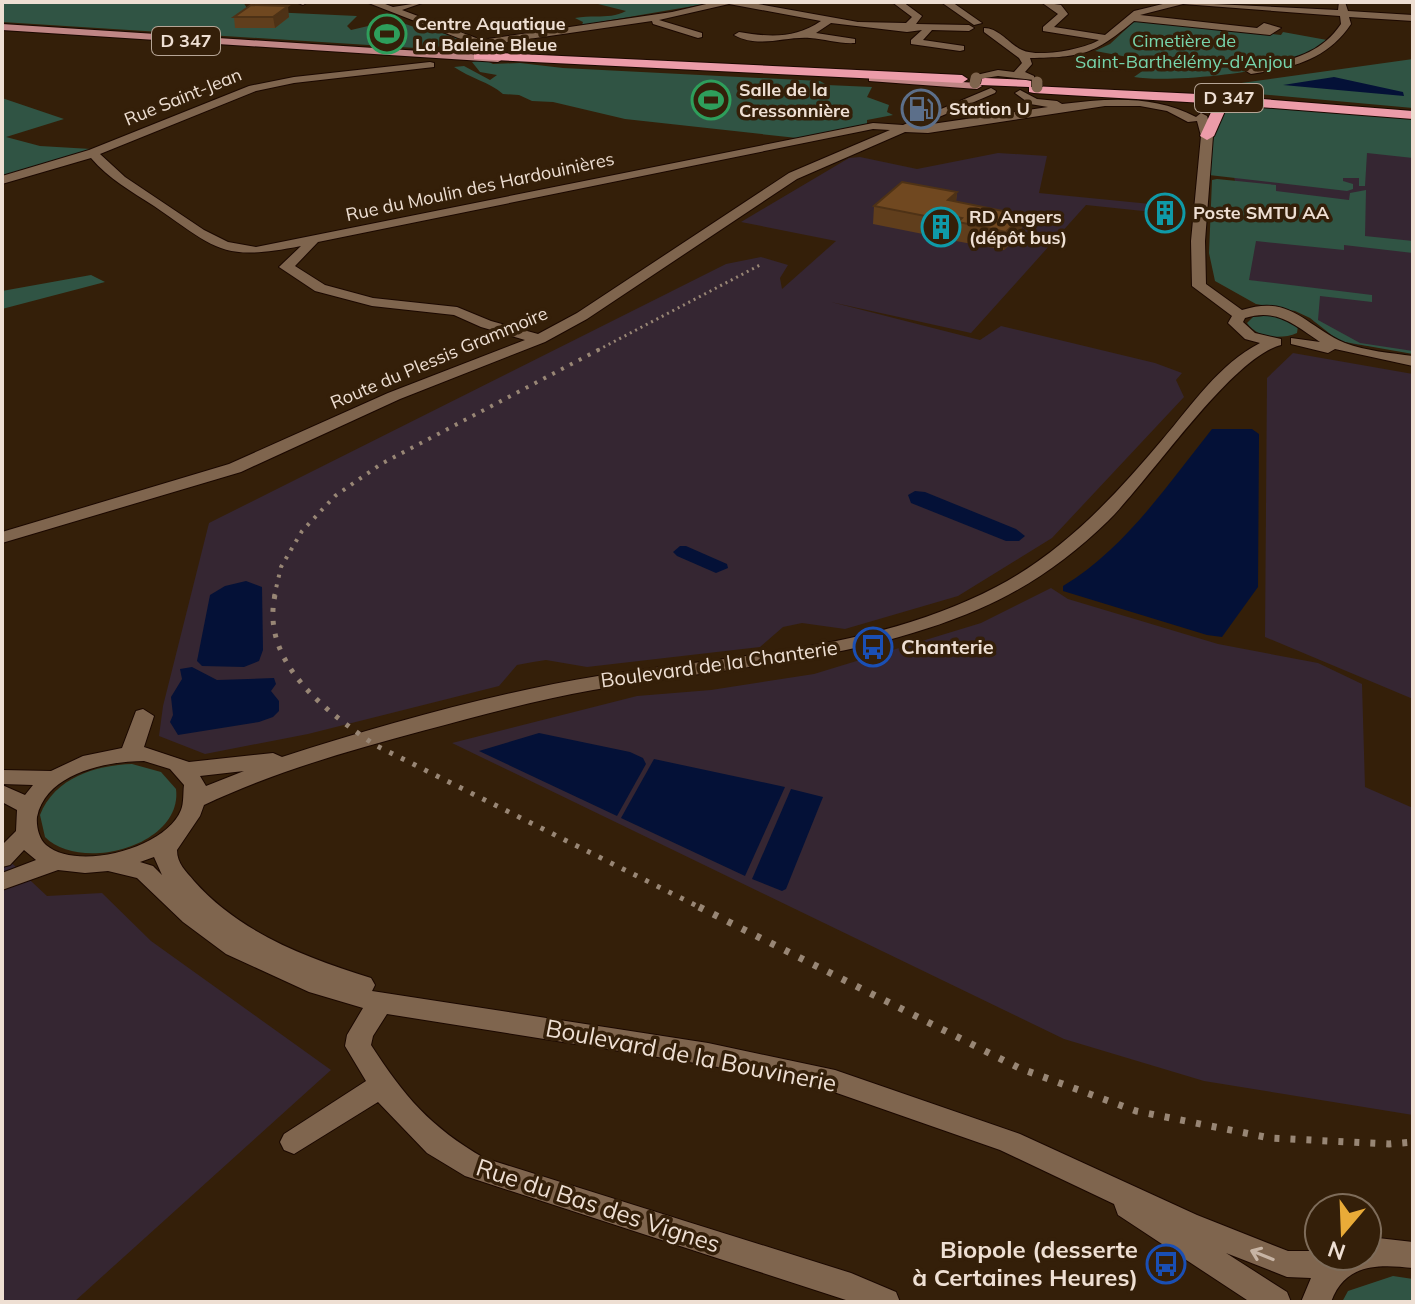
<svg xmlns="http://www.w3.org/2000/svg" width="1415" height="1304" viewBox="0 0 1415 1304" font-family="Mulish,sans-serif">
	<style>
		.industrial { fill: #352632 }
		.green { fill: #305444 }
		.water { fill: #041137 }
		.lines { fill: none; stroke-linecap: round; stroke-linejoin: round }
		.minor-casing { stroke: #1b0800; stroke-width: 2 }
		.major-casing { stroke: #1b0800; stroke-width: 2 }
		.highway-casing { stroke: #1b0800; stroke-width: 2 }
		.minor { fill: #7f654e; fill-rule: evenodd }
		.major { fill: #c08685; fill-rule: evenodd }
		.highway { fill: #ec9ca9; fill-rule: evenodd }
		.rail-far3 { stroke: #988675; stroke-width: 3; stroke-dasharray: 2 4; stroke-linecap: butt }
		.rail-far2 { stroke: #988675; stroke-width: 4; stroke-dasharray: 3 7; stroke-linecap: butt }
		.rail-far1 { stroke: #988675; stroke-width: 5; stroke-dasharray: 4 9; stroke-linecap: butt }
		.rail { stroke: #988675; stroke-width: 7; stroke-dasharray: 5 11; stroke-linecap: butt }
		.minor-bridge-casing { stroke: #1b0800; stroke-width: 12; stroke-linecap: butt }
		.minor-bridge { stroke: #7f654e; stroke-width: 11 }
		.wall { fill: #603e1c }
		.shaded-wall { fill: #4e3216 }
		.building { fill: #704820; stroke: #4e3216; stroke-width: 2 }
		.oneway { stroke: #c7b4a4 }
		.labels { text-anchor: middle; stroke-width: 7; stroke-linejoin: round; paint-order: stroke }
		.far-poi-label { font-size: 18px; font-weight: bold; fill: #eedfd3; stroke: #341f09; text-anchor: start }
		.shield { fill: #341f09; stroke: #b6a596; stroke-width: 2 }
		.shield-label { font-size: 18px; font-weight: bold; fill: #eedfd3 }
		.far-park-label { font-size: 18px; fill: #77d5ac; stroke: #341f09 }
		.far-street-label { font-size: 18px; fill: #eedfd3; stroke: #341f09 }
		.poi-label { font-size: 20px; font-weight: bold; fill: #eedfd3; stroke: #341f09; text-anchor: start }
		.street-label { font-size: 20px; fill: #eedfd3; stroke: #341f09 }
		.near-street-label { font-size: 24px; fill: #eedfd3; stroke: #341f09 }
		.near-poi-label { font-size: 24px; font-weight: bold; fill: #eedfd3; stroke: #341f09; text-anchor: end }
	</style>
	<rect width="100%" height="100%" fill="#341f09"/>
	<!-- industrial -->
	<g class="industrial">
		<path d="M1413,123V352L1354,344L1313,321L1314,289L1246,280L1249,237L1221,125Z"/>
		<path d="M998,153L1047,156L1039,193L1181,207V215L1086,205L971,333L831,302L980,340L1001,326L1155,363L1182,373L1176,380L1184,397L1052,538L958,596L845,629L802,623L783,627L760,647L587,667L546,660L533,662L517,665L499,686L308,734L205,754L159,736L163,706L209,523L726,264L761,257L788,265L780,278L782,289L836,241L741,222L849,158L860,157L917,169Z"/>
		<path d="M1293,353L1413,374V699L1265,637L1267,378Z"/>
		<path d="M1051,588L1068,599L1218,644L1318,663L1362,684L1365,787L1413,808V1115L1204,1081L1064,1039L452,743L637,696L711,690L814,674L981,623Z"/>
		<path d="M2,854L47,896L102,893L151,941L331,1070L74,1302H2Z"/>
	</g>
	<!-- green -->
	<g class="green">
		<path d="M2,2H243L249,11L357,16L347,26L351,30L394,20L414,27L423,24L459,39L432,49L2,22Z"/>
		<path d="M590,2H703L705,4L582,25L583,22L575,18C593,14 610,20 626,11Z"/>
		<path d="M1137,19L1281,35L1283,32L1327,40C1317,47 1306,56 1295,60C1263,73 1168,83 1134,77L1155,62L1095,51L1110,44Z"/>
		<path d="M1413,59V108L1226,91L1234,84Z"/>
		<path d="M485,60L493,64L520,63L563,68L820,81L827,85L872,87L867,97L889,105L887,112L893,115L867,120V125L797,138L625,119L553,102L532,101L519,95L503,94C489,82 470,78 454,67L464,66L490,80L497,75L480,72L472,62Z"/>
		<path d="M2,98L64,119L6,137L40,146L108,150L2,183Z"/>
		<path d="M1241,105L1413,119V158L1367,153L1365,186H1359V178H1343V181L1353,184V189L1347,191L1209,175L1206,172L1219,114Z"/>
		<path d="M1217,179L1276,185V191L1349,200L1350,193L1366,190L1365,236L1413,241V253L1344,245V250L1256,241L1249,280L1372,295V302L1320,296L1318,320L1360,343L1413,351V354L1339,341L1310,318L1295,311L1256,304L1215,281L1209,253L1212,180Z"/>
		<path d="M91,275L105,282L2,309V291Z"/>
		<path d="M1274,315L1298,326L1297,333C1281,340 1257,338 1247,323L1253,317Z"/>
		<path d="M132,764L161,772L176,789C183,846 80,873 45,837L40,815C54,778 96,765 132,764Z"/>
		<path d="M1393,1276L1413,1279V1302H1342L1348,1291Z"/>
	</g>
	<!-- water -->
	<g class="water">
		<path d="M1334,77L1403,92L1404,96L1283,85Z"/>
		<path d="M1212,429H1252L1259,434L1258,587L1222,637L1207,635L1063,591V586C1125,549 1168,484 1212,429Z"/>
		<path d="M915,491L925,492L1016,529L1025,536L1019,541H1006L911,503L908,495Z"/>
		<path d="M680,546H686L727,564L728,568L716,573L677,556L673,552Z"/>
		<path d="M246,581L262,587L263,650L259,661L244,667L202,666L197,661L210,595L225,586Z"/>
		<path d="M192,667L217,680L274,678L276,684L271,691L279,701V711L273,717L259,722L178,735L170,722L173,715L171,697L182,679L180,669Z"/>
		<path d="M539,733L630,752L643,758L646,764L617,816L479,751Z"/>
		<path d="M654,759L785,787L745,876L621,818Z"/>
		<path d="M791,789L823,797L786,889L782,891L752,879Z"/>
	</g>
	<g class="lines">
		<defs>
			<g id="minor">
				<path d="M296,2H308L303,5Z"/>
				<path d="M366,2H380L393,7L425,2L402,10L476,38L488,39L672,12L715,2H747L858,22L906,23L912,17L892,2H903L922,16L916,24L969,25L974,28L969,31L932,30L923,40L964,46V50L960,51L911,44V40L922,30L907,32L831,23L816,33L855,39V43C840,44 825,39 810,38C785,36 759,49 734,35L739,32C769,37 795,39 821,21L729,4L659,20L702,33V37L698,38L653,24L652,21L488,45L471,43Z"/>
				<path d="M941,2H952L982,23L974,25Z"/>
				<path d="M1041,2L1061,5L1068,14L1054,27L1105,35L1134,11L1171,2L1338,10L1339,2H1345L1348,11L1413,15V21L1349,17L1351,24C1327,60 1292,68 1251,74L1246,71L1247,69C1284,61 1318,58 1341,24L1340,16L1183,4L1140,15L1257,28L1264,23L1281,28L1270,35L1134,21C1093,55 1083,57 1030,58L1032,64L1025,72L1034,76V80L998,76L972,80V76L998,70L1014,72L1022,63L1019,58L984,32V28C999,28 1009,44 1022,50C1039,58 1084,49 1099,40L1043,31V27L1058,14Z"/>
				<path d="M430,62L434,63V67L294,83L256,91L100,154L125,177L204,230L228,242L256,247L873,123L903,125L991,88L996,91L995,93L918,126L1048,107L1030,104L1015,93L1020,90L1037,99L1057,101L1062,104C1109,98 1154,95 1196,117L1201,113L1207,116L1213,136L1205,241L1206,284L1242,310C1291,294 1305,326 1345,343C1366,351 1391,353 1413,356V366L1335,349L1328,353L1291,344V338L1320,342C1295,325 1277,308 1245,318L1243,322L1255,333L1281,339V345C1231,358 1150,480 1108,521C1070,558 1028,588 979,609C856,662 723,667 593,690C536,700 479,716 422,731C348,751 274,772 204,805L200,816L177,850C177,864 186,871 194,881C240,933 307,958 371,978L375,985L372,991L708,1043L835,1070L1020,1134L1197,1215L1288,1251H1319V1256H1367V1241L1378,1238L1413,1242V1268C1379,1264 1345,1263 1331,1302H1301L1311,1278L1287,1277L1226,1253L1287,1292L1291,1302H1250L1118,1215L1114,1204L1000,1150L834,1092L708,1065L387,1014L373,1036L371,1045C404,1096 430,1127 484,1158L851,1273L896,1292L900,1302H852L465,1176L427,1153L378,1102L294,1154L284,1150L280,1142L284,1134L366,1081L345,1046L347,1035L363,1008L309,992L226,954L183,922L137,878L108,871L85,873L58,870L2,890V873L36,860L24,850L10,865L2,867V845L16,831L17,810L2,802V785L25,795L33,785L2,784V770L51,771L83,756L122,748L136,711L143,709L154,716L144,747L189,762L273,753L282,757C381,725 495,693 598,676C731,655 874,651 996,587C1063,552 1114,497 1162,440C1192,405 1219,364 1260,343L1245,339L1228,323L1232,316L1192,286L1191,241L1201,136L1197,121L1188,122L1167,111L1140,106H1105L928,133L905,132L797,179L587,319L545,342L400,399L241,472L2,543V532L229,464L388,393L525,340L481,327L454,315L372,306L315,291L279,267L301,246C221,262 217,249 154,206C131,191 109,179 91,158L2,184V176L89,150L249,86L294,77ZM873,129L890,130L789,173L577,313L538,334L491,321L457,307L373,298L325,285L295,266L318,242ZM144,761L170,769L184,785C183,792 184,803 181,810C166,848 78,872 46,845C39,839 36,826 37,817C46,773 107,761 144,761ZM244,771L206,786L200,776ZM154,857L162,875L153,866L140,862Z"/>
			</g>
			<g id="major">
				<path d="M2,24L498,56L503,59L498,62L2,30Z"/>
				<path d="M873,76L977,83L982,86L977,89L869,81V77Z"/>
			</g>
			<g id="highway">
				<path d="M478,52L962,75L968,79L962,83L474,59V53Z"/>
				<path d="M985,78L1026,80L1031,81V86L1198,94L1413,111V119L1246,106L1225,111L1214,136L1207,140L1200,136L1213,108L1221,104L1034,93L1029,92V87L980,85V79Z"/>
			</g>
		</defs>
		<!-- minor casing -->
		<use href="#minor" class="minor-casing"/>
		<!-- major casing -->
		<use href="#major" class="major-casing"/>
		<!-- highway casing -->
		<use href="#highway" class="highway-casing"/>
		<!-- minor -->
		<use href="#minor" class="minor"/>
		<!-- major -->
		<use href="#major" class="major"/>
		<!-- highway -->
		<use href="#highway" class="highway"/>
		<!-- rail-far3 -->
		<path class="rail-far3" d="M598,350L760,265"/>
		<!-- rail-far2 -->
		<path class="rail-far2" d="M274,597L281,567L302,531L335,496L381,464L602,348"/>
		<!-- rail-far1 -->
		<path class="rail-far1" d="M275,595C260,663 327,712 375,745L703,909"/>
		<!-- rail -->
		<path class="rail" d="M699,907L1019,1068L1136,1111L1270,1138L1389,1144L1413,1142"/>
		<defs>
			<g id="minor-bridge">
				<path d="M1037,82V87"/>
				<path d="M975,83L976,78"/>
			</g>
		</defs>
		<!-- minor-bridge casing -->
		<use href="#minor-bridge" class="minor-bridge-casing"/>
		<!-- minor-bridge -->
		<use href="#minor-bridge" class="minor-bridge"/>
	</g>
	<!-- wall -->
	<g class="wall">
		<path d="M234,17H289L275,28H235Z"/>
		<path d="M957,192L956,202L1023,215L1021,233L1004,250L956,241V235L933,231L928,235L873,224L874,206Z"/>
	</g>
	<!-- shaded-wall -->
	<g class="shaded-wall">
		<path d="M288,6L289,17L275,28L273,17Z"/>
		<path d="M957,192L955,210L948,200Z"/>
		<path d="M935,212L933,231L928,235L930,217Z"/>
		<path d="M1023,215L1021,233L1004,250L1006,232Z"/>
	</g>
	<!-- building -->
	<g class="building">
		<path d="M251,5L288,6L273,17H234Z"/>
		<path d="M902,182L957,192L948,200L1023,215L1006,232L958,222L962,218L935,212L930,217L874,206Z"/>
	</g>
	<!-- one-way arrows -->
	<defs><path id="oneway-shaft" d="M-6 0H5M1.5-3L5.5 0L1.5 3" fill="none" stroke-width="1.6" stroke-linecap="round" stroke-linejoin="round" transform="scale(2)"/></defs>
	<use class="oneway" href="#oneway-shaft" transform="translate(1262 1255) rotate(-158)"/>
	<!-- icons -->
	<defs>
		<symbol id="stadium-ring" viewBox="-11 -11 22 22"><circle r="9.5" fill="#341f09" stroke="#2e9e5b" stroke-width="1.5"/><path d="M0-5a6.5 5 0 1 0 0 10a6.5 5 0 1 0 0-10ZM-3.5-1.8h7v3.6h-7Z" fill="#2e9e5b"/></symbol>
		<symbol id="fuel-ring" viewBox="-11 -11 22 22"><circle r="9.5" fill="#341f09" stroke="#5c6f8a" stroke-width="1.5"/><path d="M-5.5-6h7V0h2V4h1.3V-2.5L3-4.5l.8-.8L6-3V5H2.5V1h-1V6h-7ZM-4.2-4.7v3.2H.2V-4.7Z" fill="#5c6f8a"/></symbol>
		<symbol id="building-ring" viewBox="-11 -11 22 22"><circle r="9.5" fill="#341f09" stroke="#0f9aa8" stroke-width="1.5"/><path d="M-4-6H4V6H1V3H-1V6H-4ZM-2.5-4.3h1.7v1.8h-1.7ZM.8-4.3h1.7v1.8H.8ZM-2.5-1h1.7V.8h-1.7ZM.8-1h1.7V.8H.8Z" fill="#0f9aa8"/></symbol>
		<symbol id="bus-ring" viewBox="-11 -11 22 22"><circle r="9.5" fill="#341f09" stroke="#1a4fb4" stroke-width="1.5"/><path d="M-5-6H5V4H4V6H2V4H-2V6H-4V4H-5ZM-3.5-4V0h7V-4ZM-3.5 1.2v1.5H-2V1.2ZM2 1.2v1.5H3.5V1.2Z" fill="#1a4fb4"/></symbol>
	</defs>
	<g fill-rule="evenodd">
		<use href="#stadium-ring" x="365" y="12" width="44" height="44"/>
		<use href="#stadium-ring" x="689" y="78" width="44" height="44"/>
		<use href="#fuel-ring" x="899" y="87" width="44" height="44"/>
		<use href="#building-ring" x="1143" y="191" width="44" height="44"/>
		<use href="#building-ring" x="919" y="205" width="44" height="44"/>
		<use href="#bus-ring" x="851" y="625" width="44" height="44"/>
		<use href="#bus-ring" x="1144" y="1242" width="44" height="44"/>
	</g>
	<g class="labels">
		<!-- far-poi labels -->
		<g class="far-poi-label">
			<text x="415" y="30">Centre Aquatique<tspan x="415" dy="21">La Baleine Bleue</tspan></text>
			<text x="739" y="96">Salle de la<tspan x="739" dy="21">Cressonnière</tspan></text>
			<text x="949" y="115">Station U</text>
			<text x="1193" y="219">Poste SMTU AA</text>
			<text x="969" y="223">RD Angers<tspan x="969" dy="21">(dépôt bus)</tspan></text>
		</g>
		<!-- shield labels -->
		<g class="shield">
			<rect x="152" y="27" width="68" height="28" rx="6"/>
			<rect x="1195" y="84" width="68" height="28" rx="6"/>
		</g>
		<g class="shield-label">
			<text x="186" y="47">D 347</text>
			<text x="1229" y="104">D 347</text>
		</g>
		<!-- far-park labels -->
		<g class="far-park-label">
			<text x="1184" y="47">Cimetière de<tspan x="1184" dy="21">Saint-Barthélémy-d'Anjou</tspan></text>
		</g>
		<!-- far-street labels -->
		<g class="far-street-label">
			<text transform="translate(183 97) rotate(-22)" y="6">Rue Saint-Jean</text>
			<text transform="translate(480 187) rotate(-12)" y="6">Rue du Moulin des Hardouinières</text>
			<text transform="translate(439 358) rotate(-23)" y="6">Route du Plessis Grammoire</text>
		</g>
		<!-- poi labels -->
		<g class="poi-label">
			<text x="901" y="654">Chanterie</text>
		</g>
		<!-- street labels -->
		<g class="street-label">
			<text transform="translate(719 664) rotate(-8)" y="7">Boulevard de la Chanterie</text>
		</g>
		<!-- near-street labels -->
		<g class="near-street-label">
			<text transform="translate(691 1056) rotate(11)" y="8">Boulevard de la Bouvinerie</text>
			<text transform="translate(598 1206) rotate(18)" y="8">Rue du Bas des Vignes</text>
		</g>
		<!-- near-poi labels -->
		<g class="near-poi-label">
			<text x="1138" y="1258">Biopole (desserte<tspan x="1138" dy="28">à Certaines Heures)</tspan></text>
		</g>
	</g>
	<!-- border -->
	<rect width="1415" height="1304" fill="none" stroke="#eedfd3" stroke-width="8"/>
	<!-- north arrow -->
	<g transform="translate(1343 1232) rotate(199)"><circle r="38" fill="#341f09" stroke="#7e6c5a" stroke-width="2"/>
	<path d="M0-6L14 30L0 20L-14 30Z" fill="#e9ab38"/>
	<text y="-12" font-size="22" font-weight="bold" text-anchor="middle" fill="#eedfd3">N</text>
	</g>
</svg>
